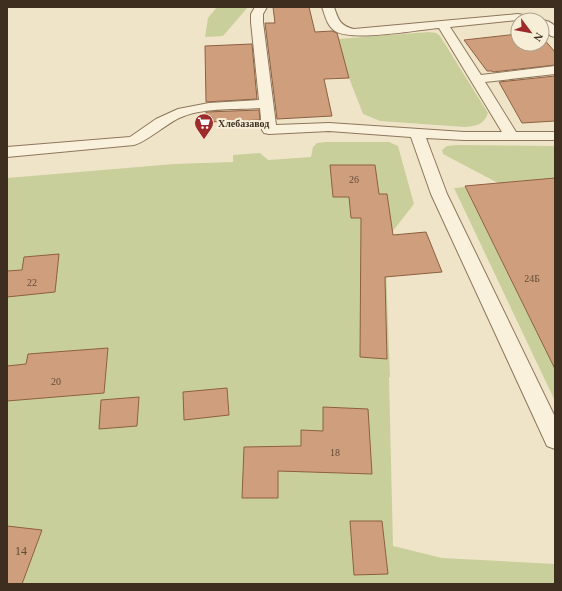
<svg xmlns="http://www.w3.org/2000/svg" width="562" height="591" viewBox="0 0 562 591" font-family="'Times New Roman',serif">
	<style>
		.green { fill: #c9cf9b }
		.building { fill: #cf9f7d; stroke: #8d5f41 }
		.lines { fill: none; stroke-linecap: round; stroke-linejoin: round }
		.lane-casing { stroke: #8d765c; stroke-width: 2 }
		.lane { fill: #faf1dc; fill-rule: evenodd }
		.labels { text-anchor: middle; stroke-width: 4; stroke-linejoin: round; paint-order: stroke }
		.far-poi-label { font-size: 10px; font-weight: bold; fill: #3d2e20; stroke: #f7eed8; text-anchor: start }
		.number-label { font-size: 10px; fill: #624a37 }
		.near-number-label { font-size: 12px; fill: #624a37 }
	</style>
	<rect width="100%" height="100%" fill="#f0e4c8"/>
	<!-- green -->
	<g class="green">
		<path d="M217,7H248L223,36L205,37L208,18Z"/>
		<path d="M429,32L436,33L440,36L488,113C484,125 476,126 465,127L380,121L363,114L349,78L338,39Z"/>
		<path d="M326,142H389L398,146L414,204L385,241L390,377H389L393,546L442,558L555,564V584H7V178L174,164L233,162V155L260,153L268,160L311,157L313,147L317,143Z"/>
		<path d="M457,145L555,146V178L498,183L443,154L442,150L447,146Z"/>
		<path d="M465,187L555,369V401L454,188Z"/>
	</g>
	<!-- building -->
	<g class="building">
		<path d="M273,7H309L315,32L332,31L337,33L349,78L324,79L332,116L277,119L265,23H275Z"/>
		<path d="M518,34V44H542V37L555,52V65L493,72L492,71H487L464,40Z"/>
		<path d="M252,44L257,99L206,102L205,46Z"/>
		<path d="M555,76V121L522,123L499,82Z"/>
		<path d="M259,110L260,120L207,122L206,112Z"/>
		<path d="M330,165H375L379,194H387L393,235L426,232L442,272L385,277L387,359L360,357L361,218H351L349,197H333Z"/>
		<path d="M555,178V369L465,186Z"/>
		<path d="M59,254L55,292L7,297V271L22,270L24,257Z"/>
		<path d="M108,348L104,393L7,401V366L26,364L28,354Z"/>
		<path d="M227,388L229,415L184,420L183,392Z"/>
		<path d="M139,397L137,426L99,429L101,400Z"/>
		<path d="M323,407L368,409L372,474L278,471V498H242L244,447L301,446V430L323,431Z"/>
		<path d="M350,521H382L388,574L354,575Z"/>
		<path d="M7,526L42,530L22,584H7Z"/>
	</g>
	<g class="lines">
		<defs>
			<path id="lane" d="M255,7H267L263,14V22L276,125L329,123L464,132H502L439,28C416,30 353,42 335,31C327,26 325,15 322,7H334C338,19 340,26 354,29L518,14L539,18L541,20C546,20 551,22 555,26V37L551,36L542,27V20H518L450,27L481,75L555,66V74L485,82L516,132H555V140H464L426,138L447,194L555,417V449L547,446L431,194L411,137L329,131L269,134L264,133L262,130L260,108C233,110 204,107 179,118C165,125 146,142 134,145L7,157V147L130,137L156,119L178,109L209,103L259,100L251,22V14Z"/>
		</defs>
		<!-- lane casing -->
		<use href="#lane" class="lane-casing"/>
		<!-- lane -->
		<use href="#lane" class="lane"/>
	</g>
	<!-- icons -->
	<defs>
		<symbol id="supermarket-pin" viewBox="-11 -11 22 30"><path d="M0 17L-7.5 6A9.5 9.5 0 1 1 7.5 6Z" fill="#9e2a2b" stroke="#f7eed8"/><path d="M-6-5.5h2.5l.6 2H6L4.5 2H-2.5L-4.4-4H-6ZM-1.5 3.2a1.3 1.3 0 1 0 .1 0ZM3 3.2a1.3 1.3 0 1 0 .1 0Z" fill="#fff"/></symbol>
	</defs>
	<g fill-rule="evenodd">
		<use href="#supermarket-pin" x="193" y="112" width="22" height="30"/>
	</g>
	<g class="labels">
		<!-- far-poi labels -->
		<g class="far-poi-label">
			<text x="218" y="127">Хлебазавод</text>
		</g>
		<!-- number labels -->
		<g class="number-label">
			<text x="354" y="183">26</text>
			<text x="532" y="282">24Б</text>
			<text x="32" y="286">22</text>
			<text x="56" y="385">20</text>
			<text x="335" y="456">18</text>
		</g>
		<!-- near-number labels -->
		<g class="near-number-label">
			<text x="21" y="555">14</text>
		</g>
	</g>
	<!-- border -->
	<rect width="562" height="591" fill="none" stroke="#3d2e20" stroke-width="16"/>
	<!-- north arrow -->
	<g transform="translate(530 32) rotate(122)"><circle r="19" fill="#f7eed8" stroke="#ada18e"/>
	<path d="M0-3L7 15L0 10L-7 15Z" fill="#9e2a2b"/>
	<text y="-6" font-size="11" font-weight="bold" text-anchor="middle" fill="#3d2e20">N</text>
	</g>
</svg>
